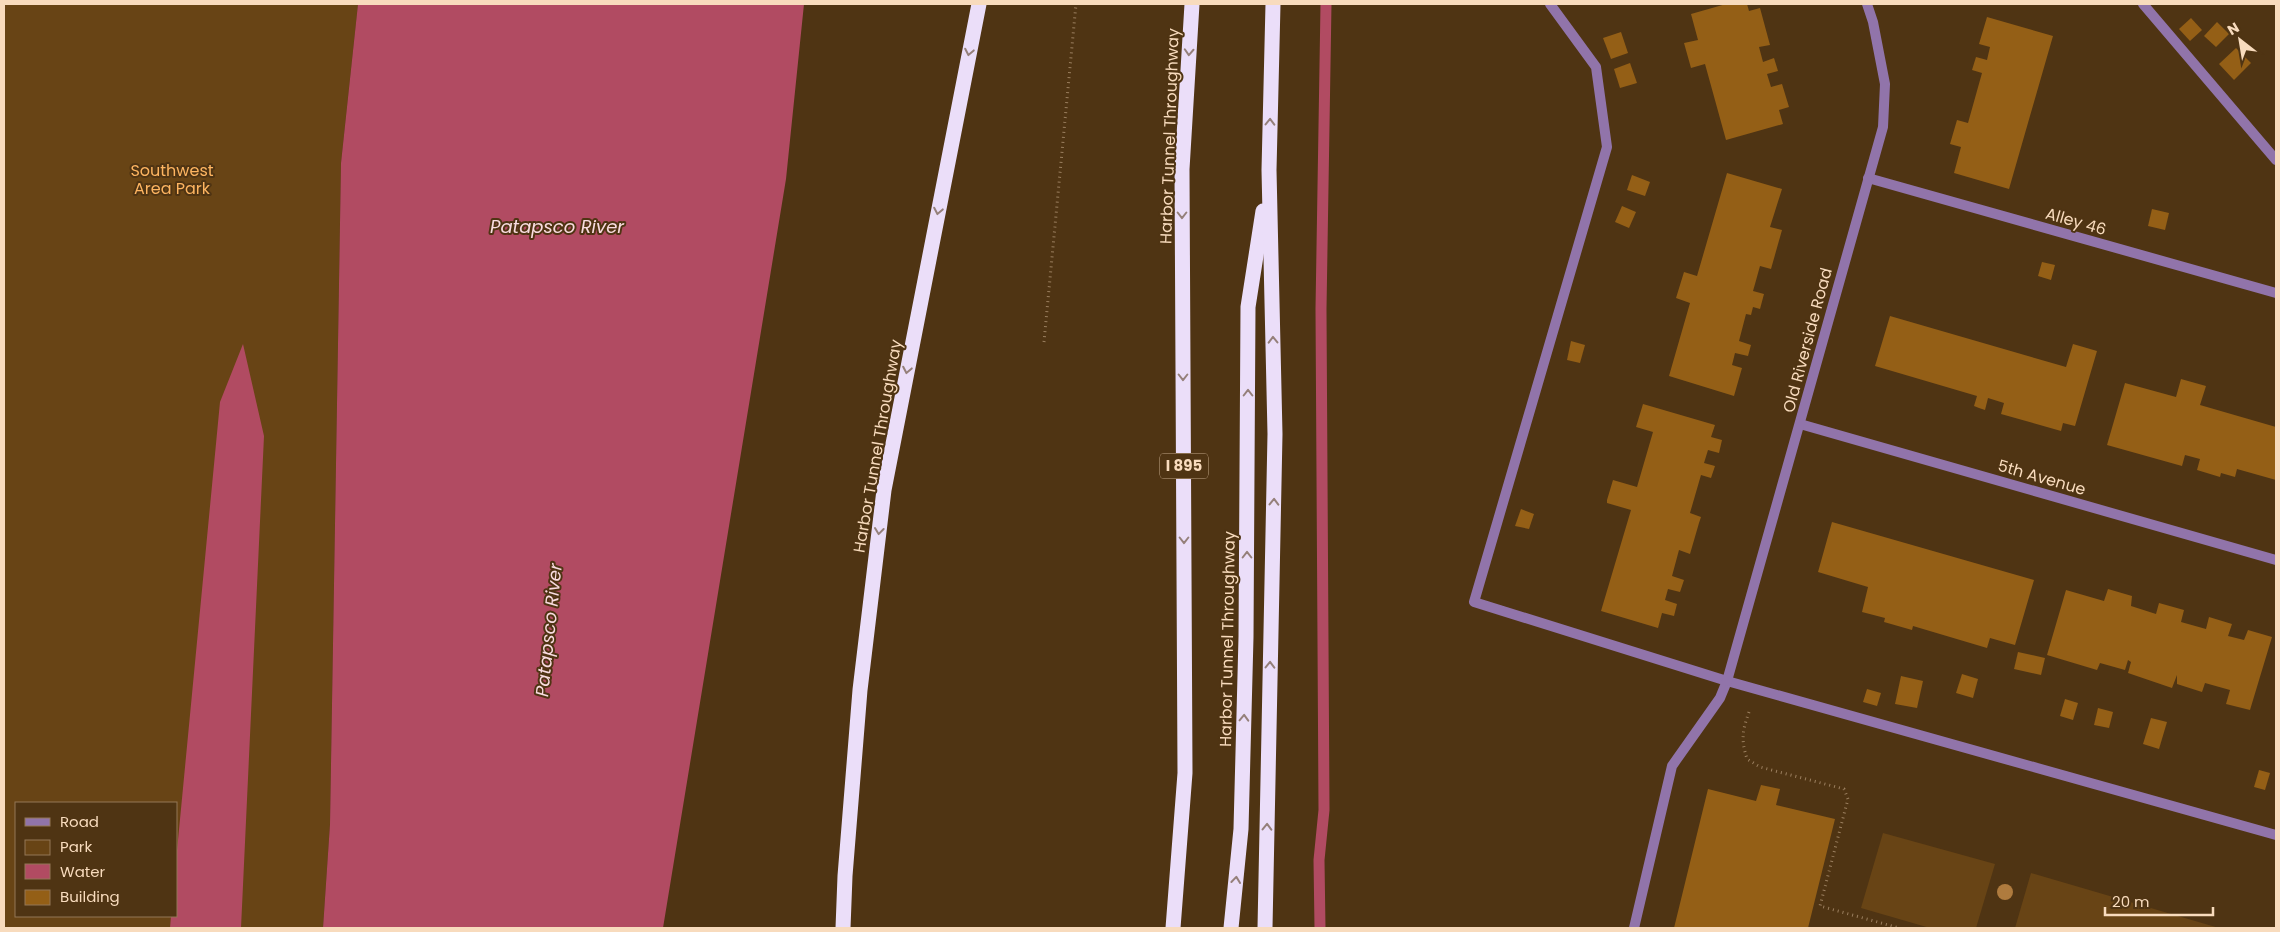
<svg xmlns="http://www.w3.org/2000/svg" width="2280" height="932" viewBox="0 0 2280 932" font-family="Poppins,sans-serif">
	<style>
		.green { fill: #684415; fill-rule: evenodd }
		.water { fill: #b14b62 }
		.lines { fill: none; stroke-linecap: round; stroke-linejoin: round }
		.stream { stroke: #b14b62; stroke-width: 11 }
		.building { fill: #945f16 }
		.path { stroke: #9b7f5f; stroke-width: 3; stroke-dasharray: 1 4; stroke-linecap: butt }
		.service { stroke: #9174aa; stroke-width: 10 }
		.minor { stroke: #9174aa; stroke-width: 10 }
		.motorway { stroke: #ebdef9; stroke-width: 15 }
		.tree { fill: #af7b3e }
		.oneway { stroke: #95807a }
		.labels { text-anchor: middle; stroke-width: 4; stroke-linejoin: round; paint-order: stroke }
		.shield { fill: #4f3413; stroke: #c5a98a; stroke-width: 1 }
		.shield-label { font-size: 15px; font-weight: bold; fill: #f8dbbd }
		.street-label { font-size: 16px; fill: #f8dbbd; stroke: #4f3413 }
		.park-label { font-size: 16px; fill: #feb561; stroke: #4f3413 }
		.water-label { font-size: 18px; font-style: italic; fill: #f9dce0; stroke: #4f3413 }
	</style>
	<rect width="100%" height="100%" fill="#4f3413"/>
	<!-- green -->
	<g class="green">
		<path d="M4,4H358L341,163L330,824L323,928H4ZM16,803H176V916H16Z"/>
		<path d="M1883,833L1995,864L1976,928H1930L1861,908Z"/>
		<path d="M2031,873L2219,928H2015Z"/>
	</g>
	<!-- water -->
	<g class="water">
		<path d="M358,4H804L786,179L663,928H323L330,824L341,163Z"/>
		<path d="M243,344L264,436L241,928H170L171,916H176V861L220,402Z"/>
	</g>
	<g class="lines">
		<!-- stream -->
		<path class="stream" d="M1320,928L1319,860L1324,810L1321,309L1326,4"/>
	</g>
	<!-- building -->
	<g class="building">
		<path d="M1726,4H1747L1749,11L1760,8L1770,45L1759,47L1763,62L1774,58L1778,71L1767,74L1771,87L1782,84L1789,107L1779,110L1783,124L1726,140L1705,64L1691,68L1684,43L1698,40L1691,14Z"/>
		<path d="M1987,17L2053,36L2009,189L1954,173L1961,147L1950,144L1957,120L1968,123L1982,73L1972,70L1976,57L1987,60L1990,47L1979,44Z"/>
		<path d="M2191,18L2202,30L2190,41L2179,29Z"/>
		<path d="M2217,22L2229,34L2216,47L2204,36Z"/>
		<path d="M1621,32L1628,53L1611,59L1603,38Z"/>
		<path d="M2236,48L2251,63L2234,80L2219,64Z"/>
		<path d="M1630,63L1637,83L1620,88L1614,69Z"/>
		<path d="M1727,173L1782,189L1770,227L1782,230L1771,269L1760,266L1755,284L1753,291L1764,294L1760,309L1753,307L1751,315L1746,314L1739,341L1751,345L1748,356L1735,353L1732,365L1742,368L1734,396L1669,376L1690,303L1676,298L1684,272L1697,276Z"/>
		<path d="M1632,175L1650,182L1645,196L1627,190Z"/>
		<path d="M1622,206L1636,212L1629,228L1615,222Z"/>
		<path d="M2152,209L2169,213L2165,230L2148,226Z"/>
		<path d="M2042,262L2055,265L2051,280L2038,276Z"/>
		<path d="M1890,316L2066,367L2073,344L2097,351L2075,426L2063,423L2061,431L2001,414L2004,403L1988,398L1985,410L1979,408L1974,406L1977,396L1875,366Z"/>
		<path d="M1571,341L1585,345L1580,363L1567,360Z"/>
		<path d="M2181,379L2206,386L2200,405L2276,427V480L2237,469L2235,477L2221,473L2220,477L2197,470L2200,459L2185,455L2182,466L2107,445L2125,383L2176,397Z"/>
		<path d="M1643,404L1715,425L1711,437L1722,440L1719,453L1708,450L1704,463L1715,466L1711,478L1701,475L1690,513L1701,517L1699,523L1690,554L1679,550L1672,576L1684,580L1680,592L1668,589L1665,600L1677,604L1674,616L1662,613L1658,628L1601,611L1631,510L1607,503V500L1613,480L1637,487L1653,432L1636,427Z"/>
		<path d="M1521,509L1534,514L1529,529L1515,526Z"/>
		<path d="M1832,522L2034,580L2015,645L1990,638L1987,648L1913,626L1912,630L1884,622L1885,618L1862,612L1868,587L1818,572Z"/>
		<path d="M2108,589L2132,596L2131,606L2156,614L2159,603L2184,610L2181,622L2206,629L2209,617L2232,624L2228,636L2244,640L2248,630L2272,637L2250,710L2226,704L2230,690L2205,683L2202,692L2177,684V675L2172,688L2128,673L2131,662L2128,660L2125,670L2100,663L2097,670L2047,655L2066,590L2104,601Z"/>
		<path d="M2018,652L2045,658L2041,675L2014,669Z"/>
		<path d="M1962,674L1978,679L1973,698L1956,693Z"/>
		<path d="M1901,676L1923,681L1917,708L1895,704Z"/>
		<path d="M1867,689L1881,693L1877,706L1863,702Z"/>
		<path d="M2065,699L2078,703L2073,720L2060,716Z"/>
		<path d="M2098,708L2113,712L2109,728L2094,725Z"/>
		<path d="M2151,718L2167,722L2159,749L2143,744Z"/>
		<path d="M2259,770L2270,773L2265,790L2254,787Z"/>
		<path d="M1761,785L1780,789L1776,805L1835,819L1808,928H1674L1708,789L1756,801Z"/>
	</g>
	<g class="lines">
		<!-- path -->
		<g class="path">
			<path d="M1044,342L1076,4"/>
			<path d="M1749,712C1742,732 1741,739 1747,759L1760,767L1844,789L1848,799L1820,906L1899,928"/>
		</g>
		<!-- service -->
		<g class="service">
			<path d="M1550,4L1596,67L1607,147L1474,602L1727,681L2276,835"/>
			<path d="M2143,4L2276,160"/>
			<path d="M1868,178L2276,293"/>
			<path d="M1634,928L1672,766L1720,698L1727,681"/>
		</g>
		<!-- minor -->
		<g class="minor">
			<path d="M1800,424L2276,560"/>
			<path d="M1727,681L1883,127L1885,84L1873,22L1867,4"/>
		</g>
		<!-- motorway -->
		<g class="motorway">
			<path d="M843,928L845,876L860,690L884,490L979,4"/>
			<path d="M1173,928L1185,773L1182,169L1192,4"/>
			<path d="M1231,928L1241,829L1246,637L1248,307L1263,211"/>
			<path d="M1265,928L1275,434L1269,170L1273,4"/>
		</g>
	</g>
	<!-- trees -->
	<circle class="tree" cx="2005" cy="892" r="8"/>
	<!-- one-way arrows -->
	<defs><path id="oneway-chevron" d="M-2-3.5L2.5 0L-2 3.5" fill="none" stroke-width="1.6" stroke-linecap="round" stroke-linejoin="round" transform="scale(1.25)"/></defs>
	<g class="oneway">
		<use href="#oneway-chevron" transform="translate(969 52) rotate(101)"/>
		<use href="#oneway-chevron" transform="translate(1189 52) rotate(93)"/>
		<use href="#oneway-chevron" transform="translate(1270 122) rotate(-89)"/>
		<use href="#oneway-chevron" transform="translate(938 211) rotate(101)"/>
		<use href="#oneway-chevron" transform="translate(1182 215) rotate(90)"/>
		<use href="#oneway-chevron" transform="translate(1273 340) rotate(-91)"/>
		<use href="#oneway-chevron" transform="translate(907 370) rotate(101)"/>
		<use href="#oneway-chevron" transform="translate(1183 377) rotate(90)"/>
		<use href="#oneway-chevron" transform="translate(1248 393) rotate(-90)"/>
		<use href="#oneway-chevron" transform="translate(1274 502) rotate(-89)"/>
		<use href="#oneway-chevron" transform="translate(879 531) rotate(97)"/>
		<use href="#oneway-chevron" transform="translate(1184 540) rotate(90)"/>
		<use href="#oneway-chevron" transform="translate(1247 555) rotate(-90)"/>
		<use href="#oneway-chevron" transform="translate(1270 665) rotate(-89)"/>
		<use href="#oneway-chevron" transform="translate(1244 718) rotate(-88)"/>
		<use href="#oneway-chevron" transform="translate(1267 827) rotate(-89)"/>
		<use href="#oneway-chevron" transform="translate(1236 880) rotate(-84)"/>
	</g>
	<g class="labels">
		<!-- shield labels -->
		<rect class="shield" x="1160" y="453.5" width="48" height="25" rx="4"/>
		<g class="shield-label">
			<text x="1184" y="471">I 895</text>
		</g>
		<!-- street labels -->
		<g class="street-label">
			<text transform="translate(1169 136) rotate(-88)" y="6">Harbor Tunnel Throughway</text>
			<text transform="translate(2076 221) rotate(16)" y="6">Alley 46</text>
			<text transform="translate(1807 340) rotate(-75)" y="6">Old Riverside Road</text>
			<text transform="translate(877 446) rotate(-80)" y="6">Harbor Tunnel Throughway</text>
			<text transform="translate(2042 477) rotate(16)" y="6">5th Avenue</text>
			<text transform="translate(1227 639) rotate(-89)" y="6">Harbor Tunnel Throughway</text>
		</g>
		<!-- park labels -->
		<g class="park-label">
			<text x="172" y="176">Southwest<tspan x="172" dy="18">Area Park</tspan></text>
		</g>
		<!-- water labels -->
		<g class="water-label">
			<text x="557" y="233">Patapsco River</text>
			<text transform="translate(549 630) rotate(-84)" y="6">Patapsco River</text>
		</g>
	</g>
	<!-- border -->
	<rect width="2280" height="932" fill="none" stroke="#f8dbbd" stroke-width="10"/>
	<!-- legend -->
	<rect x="15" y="802" width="162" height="115" fill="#4f3413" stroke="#937757"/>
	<rect x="25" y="818" width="25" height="8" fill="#9174aa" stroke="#937757"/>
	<text x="60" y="827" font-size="15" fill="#f8dbbd">Road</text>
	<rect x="25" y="840" width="25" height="15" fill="#684415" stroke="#937757"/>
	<text x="60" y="852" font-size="15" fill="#f8dbbd">Park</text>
	<rect x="25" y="864" width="25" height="15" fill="#b14b62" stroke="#937757"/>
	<text x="60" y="877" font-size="15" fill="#f8dbbd">Water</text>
	<rect x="25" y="890" width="25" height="15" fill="#945f16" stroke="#937757"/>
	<text x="60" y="902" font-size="15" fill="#f8dbbd">Building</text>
	<!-- north arrow -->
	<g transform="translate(2240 40) rotate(329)" stroke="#4f3413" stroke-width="4" paint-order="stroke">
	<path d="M0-4L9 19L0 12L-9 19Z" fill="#f8dbbd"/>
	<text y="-8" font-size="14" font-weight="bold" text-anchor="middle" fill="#f8dbbd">N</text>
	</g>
	<!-- scale -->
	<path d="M2105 907v8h108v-8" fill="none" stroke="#f8dbbd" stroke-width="2.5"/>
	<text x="2112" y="907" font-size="15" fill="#f8dbbd" stroke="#4f3413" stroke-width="4" paint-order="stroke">20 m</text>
</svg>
